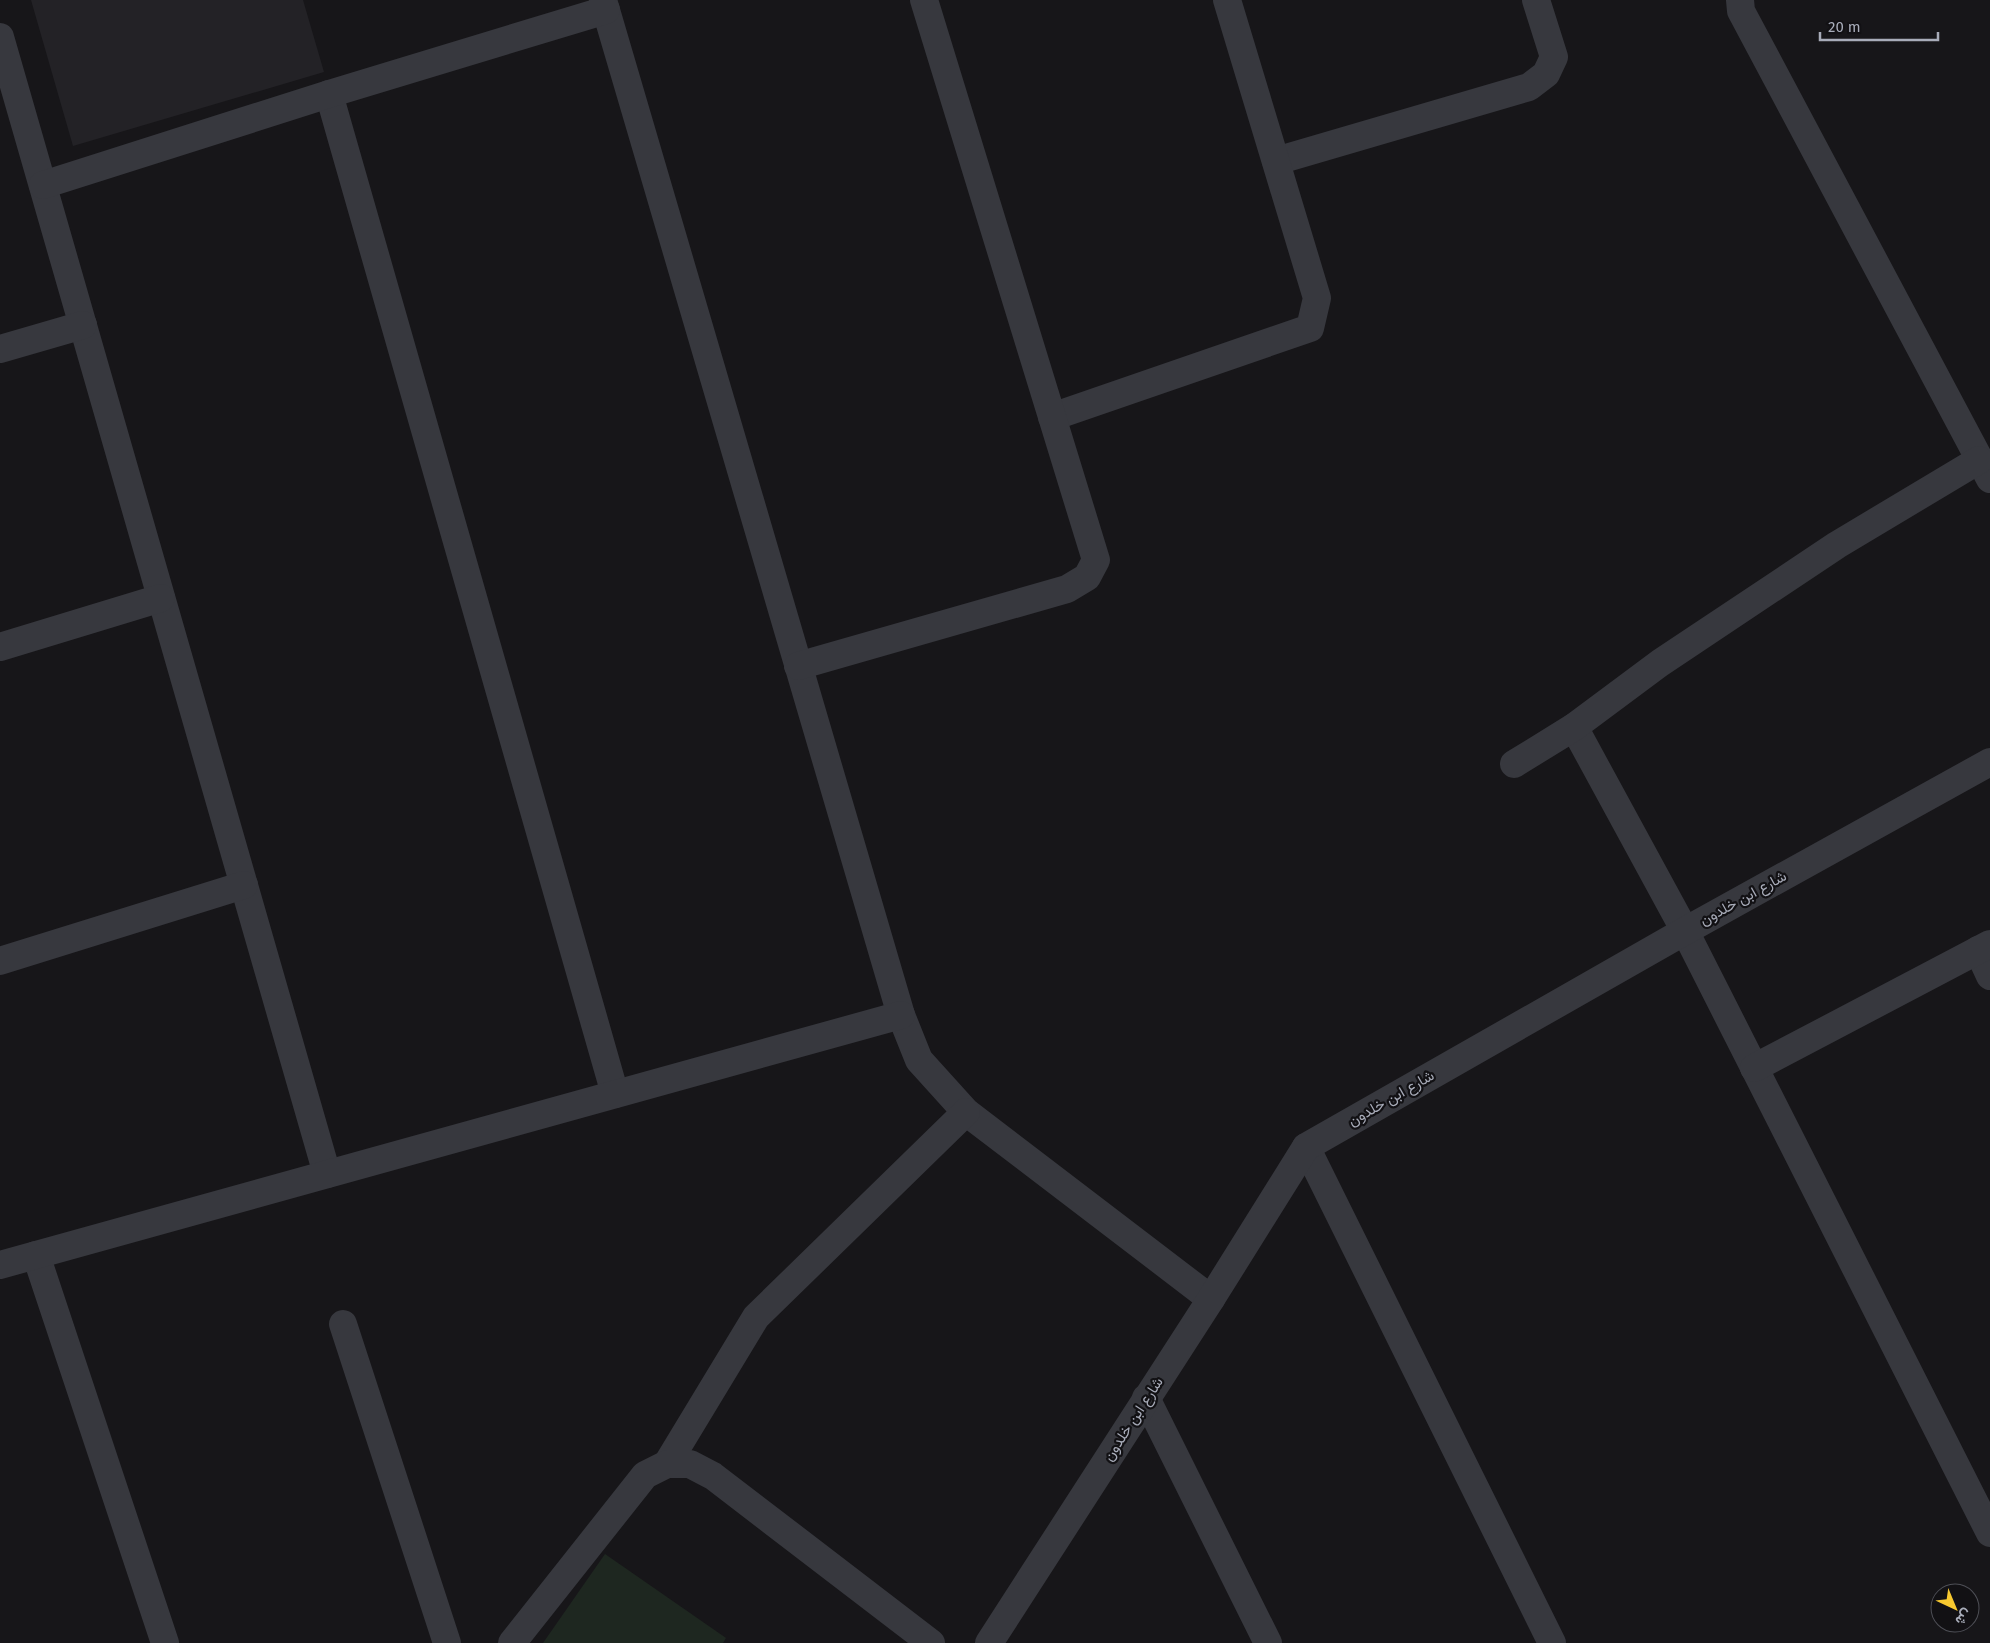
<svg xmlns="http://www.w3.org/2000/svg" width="1990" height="1643" viewBox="0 0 1990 1643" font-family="'Fira Sans',Vazirmatn,sans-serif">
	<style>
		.built { fill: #232226 }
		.garden { fill: #1e2720 }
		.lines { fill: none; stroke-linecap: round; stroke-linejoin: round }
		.minor { stroke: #37383e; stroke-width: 28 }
		.labels { text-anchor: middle; stroke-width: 4.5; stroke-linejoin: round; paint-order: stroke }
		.street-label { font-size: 15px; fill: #a8acb9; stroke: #121114 }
	</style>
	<rect width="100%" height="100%" fill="#171619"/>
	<!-- built -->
	<path class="built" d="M31,0H303L324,72L73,146Z"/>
	<!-- garden -->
	<path class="garden" d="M605,1554L726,1638L723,1643H543Z"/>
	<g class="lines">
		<!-- minor -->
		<g class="minor">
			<path d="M603,0L901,1015L919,1060L966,1112L1211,1299"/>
			<path d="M1740,0L1741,11L1990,479"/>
			<path d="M0,37L327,1174"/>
			<path d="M329,94L615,1094"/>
			<path d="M1276,161L1529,87L1546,74L1554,57L1536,0"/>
			<path d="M43,185L329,94L606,10"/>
			<path d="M0,349L83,325"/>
			<path d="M1052,417L1310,328L1317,298L1227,0"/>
			<path d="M0,647L161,598"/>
			<path d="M798,666L1067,589L1087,577L1096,560L924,0"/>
			<path d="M1574,727L1685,931L1990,1533"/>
			<path d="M1514,764L1574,727L1660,663L1837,545L1979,460"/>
			<path d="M1978,950L1990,976"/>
			<path d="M0,961L244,885"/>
			<path d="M1754,1068L1990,944"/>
			<path d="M1306,1147L1552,1643"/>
			<path d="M36,1255L165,1643"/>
			<path d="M0,1265L901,1015"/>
			<path d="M343,1324L447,1643"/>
			<path d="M1146,1398L1268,1643"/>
			<path d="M667,1464L756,1317L966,1112"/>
			<path d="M512,1643L645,1475L667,1464H690L713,1476L931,1643"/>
			<path d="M989,1643L1211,1299L1306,1147L1685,931L1990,762"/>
		</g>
	</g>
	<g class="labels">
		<!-- street labels -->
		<g class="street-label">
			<text transform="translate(1743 898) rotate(-29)" y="5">شارع ابن خلدون</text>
			<text transform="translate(1391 1098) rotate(-30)" y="5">شارع ابن خلدون</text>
			<text transform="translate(1133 1419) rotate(-57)" y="5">شارع ابن خلدون</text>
		</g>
	</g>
	<!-- north arrow -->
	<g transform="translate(1955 1608) rotate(136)"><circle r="24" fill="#121114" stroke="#4e4f56"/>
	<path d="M0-4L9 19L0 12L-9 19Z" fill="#f7c930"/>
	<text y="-8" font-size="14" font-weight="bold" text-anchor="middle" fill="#a8acb9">ش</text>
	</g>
	<!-- scale -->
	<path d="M1820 32v8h118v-8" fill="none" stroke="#a8acb9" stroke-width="2.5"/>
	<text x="1828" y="32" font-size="15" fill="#a8acb9" stroke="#121114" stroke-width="4" paint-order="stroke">20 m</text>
</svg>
